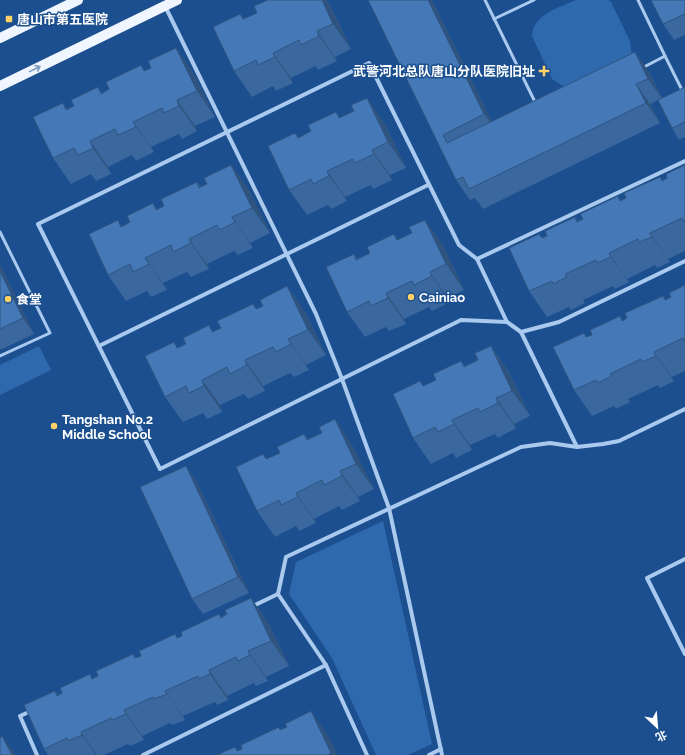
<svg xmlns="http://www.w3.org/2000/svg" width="685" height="755" viewBox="0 0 685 755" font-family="Raleway,'Noto Sans SC',sans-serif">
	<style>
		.green { fill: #2e69ad }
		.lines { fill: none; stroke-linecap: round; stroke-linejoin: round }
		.lane { stroke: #a9c9ee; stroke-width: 3 }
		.street { stroke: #a9c9ee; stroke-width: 4 }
		.primary { stroke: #f0f6ff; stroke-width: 10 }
		.wall { fill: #3a679d }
		.shaded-wall { fill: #305480 }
		.building { fill: #4478b7; stroke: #305480 }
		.oneway { stroke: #7b9ac1 }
		.poi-dot { fill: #ffd166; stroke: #1b4f8f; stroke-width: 1.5 }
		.labels { text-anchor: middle; stroke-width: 3; stroke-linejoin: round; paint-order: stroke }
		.poi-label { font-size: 13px; font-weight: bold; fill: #fff; stroke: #1b4f8f; text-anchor: start }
	</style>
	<rect width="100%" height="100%" fill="#1b4f8f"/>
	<!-- green -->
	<g class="green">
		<path d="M576,0H608L611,2L630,41L632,57L569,90L552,79L532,36C532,15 560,7 576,0Z"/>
		<path d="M39,346L51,370L0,395V365Z"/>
		<path d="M383,521L432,744L408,755H376L332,658L289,594L296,562Z"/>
	</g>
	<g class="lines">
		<!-- lane -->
		<g class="lane">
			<path d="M485,0L536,104"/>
			<path d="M638,0L665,56L642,68"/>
			<path d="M494,19L534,0"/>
			<path d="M665,56L683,92"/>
			<path d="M0,232L50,333L0,356"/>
		</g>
		<!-- street -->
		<g class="street">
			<path d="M165,6L316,314L342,379L389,508L442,755"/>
			<path d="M477,259L507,322L521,332L577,447"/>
			<path d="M507,322L461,320L160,469L38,224L369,63L459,245L477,259L685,161"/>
			<path d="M521,332L559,322L685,261"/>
			<path d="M99,346L428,185"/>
			<path d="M685,559L647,578L685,654"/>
			<path d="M251,607L278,594"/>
			<path d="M31,711L20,716L37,755"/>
			<path d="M143,755L326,665"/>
			<path d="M367,755L326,665L278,594L286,557L521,447L550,443L577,447L603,444L619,441L685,409"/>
			<path d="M429,755L441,749"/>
		</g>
		<!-- primary -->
		<g class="primary">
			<path d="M0,38L78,0"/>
			<path d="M0,86L177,0"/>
		</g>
	</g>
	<!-- wall -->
	<g class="wall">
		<path d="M268,0H326L330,5L351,49L335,57L337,61L318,70L316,66L291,78L293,83L276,91L273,86L252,97L234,71L240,14L244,19L257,13Z"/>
		<path d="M368,0H432L492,122L635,52L649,72L662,98L685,87V137L679,140L672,128L658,100L650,104L660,123L483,209L475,198L470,200L456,180Z"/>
		<path d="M685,0V35L674,40L663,24Z"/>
		<path d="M145,71L194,74L215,117L195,126L197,131L182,139L179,134L151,147L154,152L136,161L132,155L108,167L111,174L96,181L91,174L71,184L53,158L63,103L67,109L74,106L98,87L102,93Z"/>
		<path d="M336,112L340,118L385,124L406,168L390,175L392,180L373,189L371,185L345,197L347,201L331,209L328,205L307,215L289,190L295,133L299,138L311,131Z"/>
		<path d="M231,165L249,190L270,233L250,243L253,248L238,255L234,251L207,264L209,269L191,277L187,272L163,283L167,290L151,297L147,291L126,301L108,275L122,226L130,222L153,203L157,209L164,206L197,182L201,187L207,184Z"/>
		<path d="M685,165V251L668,259L670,262L657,268L655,265L627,279L629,282L615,289L613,286L583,300L585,303L571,310L569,307L547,317L529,291L539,234L542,238L547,236L575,217L578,221L667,178Z"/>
		<path d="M398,240L443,245L464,290L448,298L450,302L432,311L429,307L404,319L406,324L389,331L386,327L365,337L347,312L354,254L357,259Z"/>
		<path d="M0,264L34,334L0,350Z"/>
		<path d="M685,285V371L672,377L674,381L660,388L658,385L628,399L630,402L616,409L614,406L592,416L574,390L587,337L627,318L663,296L666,300L671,297Z"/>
		<path d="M287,286L305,312L326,355L306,365L309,370L294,377L290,373L263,386L265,391L248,399L244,394L220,405L222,412L207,419L203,413L183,422L165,397L178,348L186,344L209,325L213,332L221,328L253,304L256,309L263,306Z"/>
		<path d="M491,346L509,372L530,416L514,424L516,428L498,438L495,434L470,445L472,450L456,458L453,453L431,464L413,438L420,381L423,386L436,380L461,361L465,366L478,360Z"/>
		<path d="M335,419L352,445L374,489L358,497L360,501L342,510L339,506L314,519L316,523L299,531L296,526L275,537L257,511L263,454L267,459L280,453L304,434L308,439L322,433Z"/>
		<path d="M186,466L197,482L249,593L203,614L192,599Z"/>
		<path d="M251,598L269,624L289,666L266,677L268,681L256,686L254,683L227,696L228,700L217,705L215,702L183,716L185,720L172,725L170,723L142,736L144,740L130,746L128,744L104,755H48L44,749L55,691L58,695L98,676L133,654L136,658L141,656L175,634L178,638L227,614Z"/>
	</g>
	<!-- shaded-wall -->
	<g class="shaded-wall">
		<path d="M322,0H326L330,5L351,49L333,24Z"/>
		<path d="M428,0H432L498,134L484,114Z"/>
		<path d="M317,31L335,57L337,61L319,36Z"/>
		<path d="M176,48L194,74L215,117L197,91Z"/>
		<path d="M635,52L649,72L662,99L648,79Z"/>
		<path d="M273,53L291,78L293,83L275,57Z"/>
		<path d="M636,84L650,104L660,123L646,103Z"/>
		<path d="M367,98L385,124L406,168L388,142Z"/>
		<path d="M177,100L195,126L197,131L179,106Z"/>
		<path d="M133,122L151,147L154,152L136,127Z"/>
		<path d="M90,141L108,167L111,174L93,148Z"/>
		<path d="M372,150L390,175L392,180L374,154Z"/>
		<path d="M231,165L249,190L270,233L252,208Z"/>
		<path d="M327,171L345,197L347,201L329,176Z"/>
		<path d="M232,217L250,243L253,248L235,222Z"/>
		<path d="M425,220L443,245L464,290L446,264Z"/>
		<path d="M650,233L668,259L670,262L652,237Z"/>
		<path d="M189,239L207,264L209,269L191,243Z"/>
		<path d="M609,253L627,279L629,282L611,257Z"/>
		<path d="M145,258L163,283L167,290L149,264Z"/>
		<path d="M0,264L34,334L23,318L0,271Z"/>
		<path d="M430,272L448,298L450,302L432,276Z"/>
		<path d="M287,286L305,312L326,355L308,330Z"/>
		<path d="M386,293L404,319L406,324L388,298Z"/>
		<path d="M288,339L306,365L309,370L291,344Z"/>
		<path d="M491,346L509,372L530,416L512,391Z"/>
		<path d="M654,352L672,377L674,381L656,356Z"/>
		<path d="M245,360L263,386L265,391L247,365Z"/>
		<path d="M202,380L220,405L222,412L204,386Z"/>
		<path d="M496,398L514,424L516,428L498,403Z"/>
		<path d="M335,419L352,445L374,489L356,464Z"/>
		<path d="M452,420L470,445L472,450L454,424Z"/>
		<path d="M186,466L197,482L249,593L238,577Z"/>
		<path d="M340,471L358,497L360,501L342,476Z"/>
		<path d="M296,493L314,519L316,523L298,497Z"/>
		<path d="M251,598L269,624L289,666L271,641Z"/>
		<path d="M248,651L266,677L268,681L250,655Z"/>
		<path d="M209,670L227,696L228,700L210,674Z"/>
		<path d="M165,691L183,716L185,720L167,694Z"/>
		<path d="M124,710L142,736L144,740L126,714Z"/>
		<path d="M311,711L329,737L338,755H332L331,753Z"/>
		<path d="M81,732L97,755H96L82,735Z"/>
		<path d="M2,736L14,752L15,755H12Z"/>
	</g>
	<!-- building -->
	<g class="building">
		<path d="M268,0H322L333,24L317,31L319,36L301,45L299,40L273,53L275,57L258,65L256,60L234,71L213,27L240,14L243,19L257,13L254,6Z"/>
		<path d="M368,0H428L484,114L443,135L447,143L635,52L648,79L636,84L646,103L469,189L463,177L456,180Z"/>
		<path d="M651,0H685V14L663,24Z"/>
		<path d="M176,48L197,91L177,100L179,106L164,113L162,108L133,122L136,127L118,135L115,129L90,141L93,148L78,155L74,148L53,158L33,117L63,103L66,110L74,106L71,100L98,87L101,94L109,89L106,82L141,65L144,71L151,68L148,61Z"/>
		<path d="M685,87V122L672,128L658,100Z"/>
		<path d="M367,98L388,142L372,150L374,154L355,163L353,159L327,171L329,176L313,184L311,179L289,190L268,146L295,133L298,138L311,131L308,125L336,112L339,118L354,111L351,105Z"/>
		<path d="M231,165L252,208L232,217L235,222L220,230L217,225L189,239L191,243L173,252L171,245L145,258L149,264L133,272L130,264L108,275L89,234L118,220L121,227L130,222L127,216L153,203L156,210L164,206L161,199L197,182L199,188L207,184L204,178Z"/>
		<path d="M685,165V221L684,222L682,218L650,233L652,237L639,242L638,239L609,253L611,257L597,263L596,260L565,274L567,277L553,284L552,281L529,291L509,248L539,234L542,238L547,236L545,231L575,217L577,222L583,219L580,214L618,196L620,201L626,198L624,193L660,177L662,181L667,178L666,174Z"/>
		<path d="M425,220L446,264L430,272L432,276L414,285L412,281L386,293L388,298L371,306L369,301L347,312L326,267L354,254L356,260L370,253L367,247L394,234L397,240L412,233L409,227Z"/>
		<path d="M0,271L23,318L0,329Z"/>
		<path d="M685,285V341H684L683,338L654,352L656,356L642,362L641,359L610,374L612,376L598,383L596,380L574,390L553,347L584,333L586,337L592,335L590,330L620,316L622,321L627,318L625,313L663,296L665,300L671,297L669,293Z"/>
		<path d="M287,286L308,330L288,339L291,344L276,352L273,347L245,360L247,365L230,374L227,367L202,380L204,386L189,393L186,386L165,397L145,356L174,342L177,348L186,344L183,338L209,325L212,332L221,328L217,321L253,304L256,309L263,306L260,300Z"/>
		<path d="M491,346L512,391L496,398L498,403L480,412L478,408L452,420L454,424L438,432L435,427L413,438L393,394L420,381L423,386L436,380L433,374L461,361L464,367L478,360L475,353Z"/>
		<path d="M335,419L356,464L340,471L342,476L324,485L322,480L296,493L298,497L281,505L279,500L257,511L236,467L263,454L266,459L280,453L277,447L304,434L307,440L322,433L319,427Z"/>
		<path d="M186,466L238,577L192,599L140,487Z"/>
		<path d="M251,598L271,641L248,651L250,655L238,661L236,657L209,670L210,674L199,679L198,676L165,691L167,694L154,699L153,697L124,710L126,714L112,720L111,718L81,732L82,735L68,741L67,738L44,749L24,705L55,691L57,696L62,693L60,688L90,674L92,679L98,676L96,671L133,654L135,658L141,656L139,651L175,634L177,638L182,636L181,632L219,614L221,618L227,614L225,610Z"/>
		<path d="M311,711L331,753L327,755H217L235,747L237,751L242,749L241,745L279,727L280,730L287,727L285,724Z"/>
		<path d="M2,736L12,755H0V738Z"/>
	</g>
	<!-- one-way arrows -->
	<defs><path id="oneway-shaft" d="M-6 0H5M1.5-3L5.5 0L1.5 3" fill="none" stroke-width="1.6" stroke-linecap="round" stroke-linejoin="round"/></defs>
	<use class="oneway" href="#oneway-shaft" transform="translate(35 69) rotate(-26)"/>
	<!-- markers -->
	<g class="poi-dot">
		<rect x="5" y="15" width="8" height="8" rx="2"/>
		<path d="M542 65h4v4h4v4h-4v4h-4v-4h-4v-4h4z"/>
		<circle cx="411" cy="297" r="4"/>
		<circle cx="8" cy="299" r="4"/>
		<circle cx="54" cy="426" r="4"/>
	</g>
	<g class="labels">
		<!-- poi labels -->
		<g class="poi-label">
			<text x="17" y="24">唐山市第五医院</text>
			<text x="535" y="76" text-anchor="end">武警河北总队唐山分队医院旧址</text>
			<text x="419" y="302">Cainiao</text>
			<text x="16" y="304">食堂</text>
			<text x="62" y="424">Tangshan No.2<tspan x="62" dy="15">Middle School</tspan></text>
		</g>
	</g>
	<!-- north arrow -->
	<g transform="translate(657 727) rotate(154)" stroke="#1b4f8f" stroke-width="3" paint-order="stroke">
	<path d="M0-3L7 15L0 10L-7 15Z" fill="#ffffff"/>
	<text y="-6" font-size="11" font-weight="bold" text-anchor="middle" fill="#ffffff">北</text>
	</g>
</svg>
